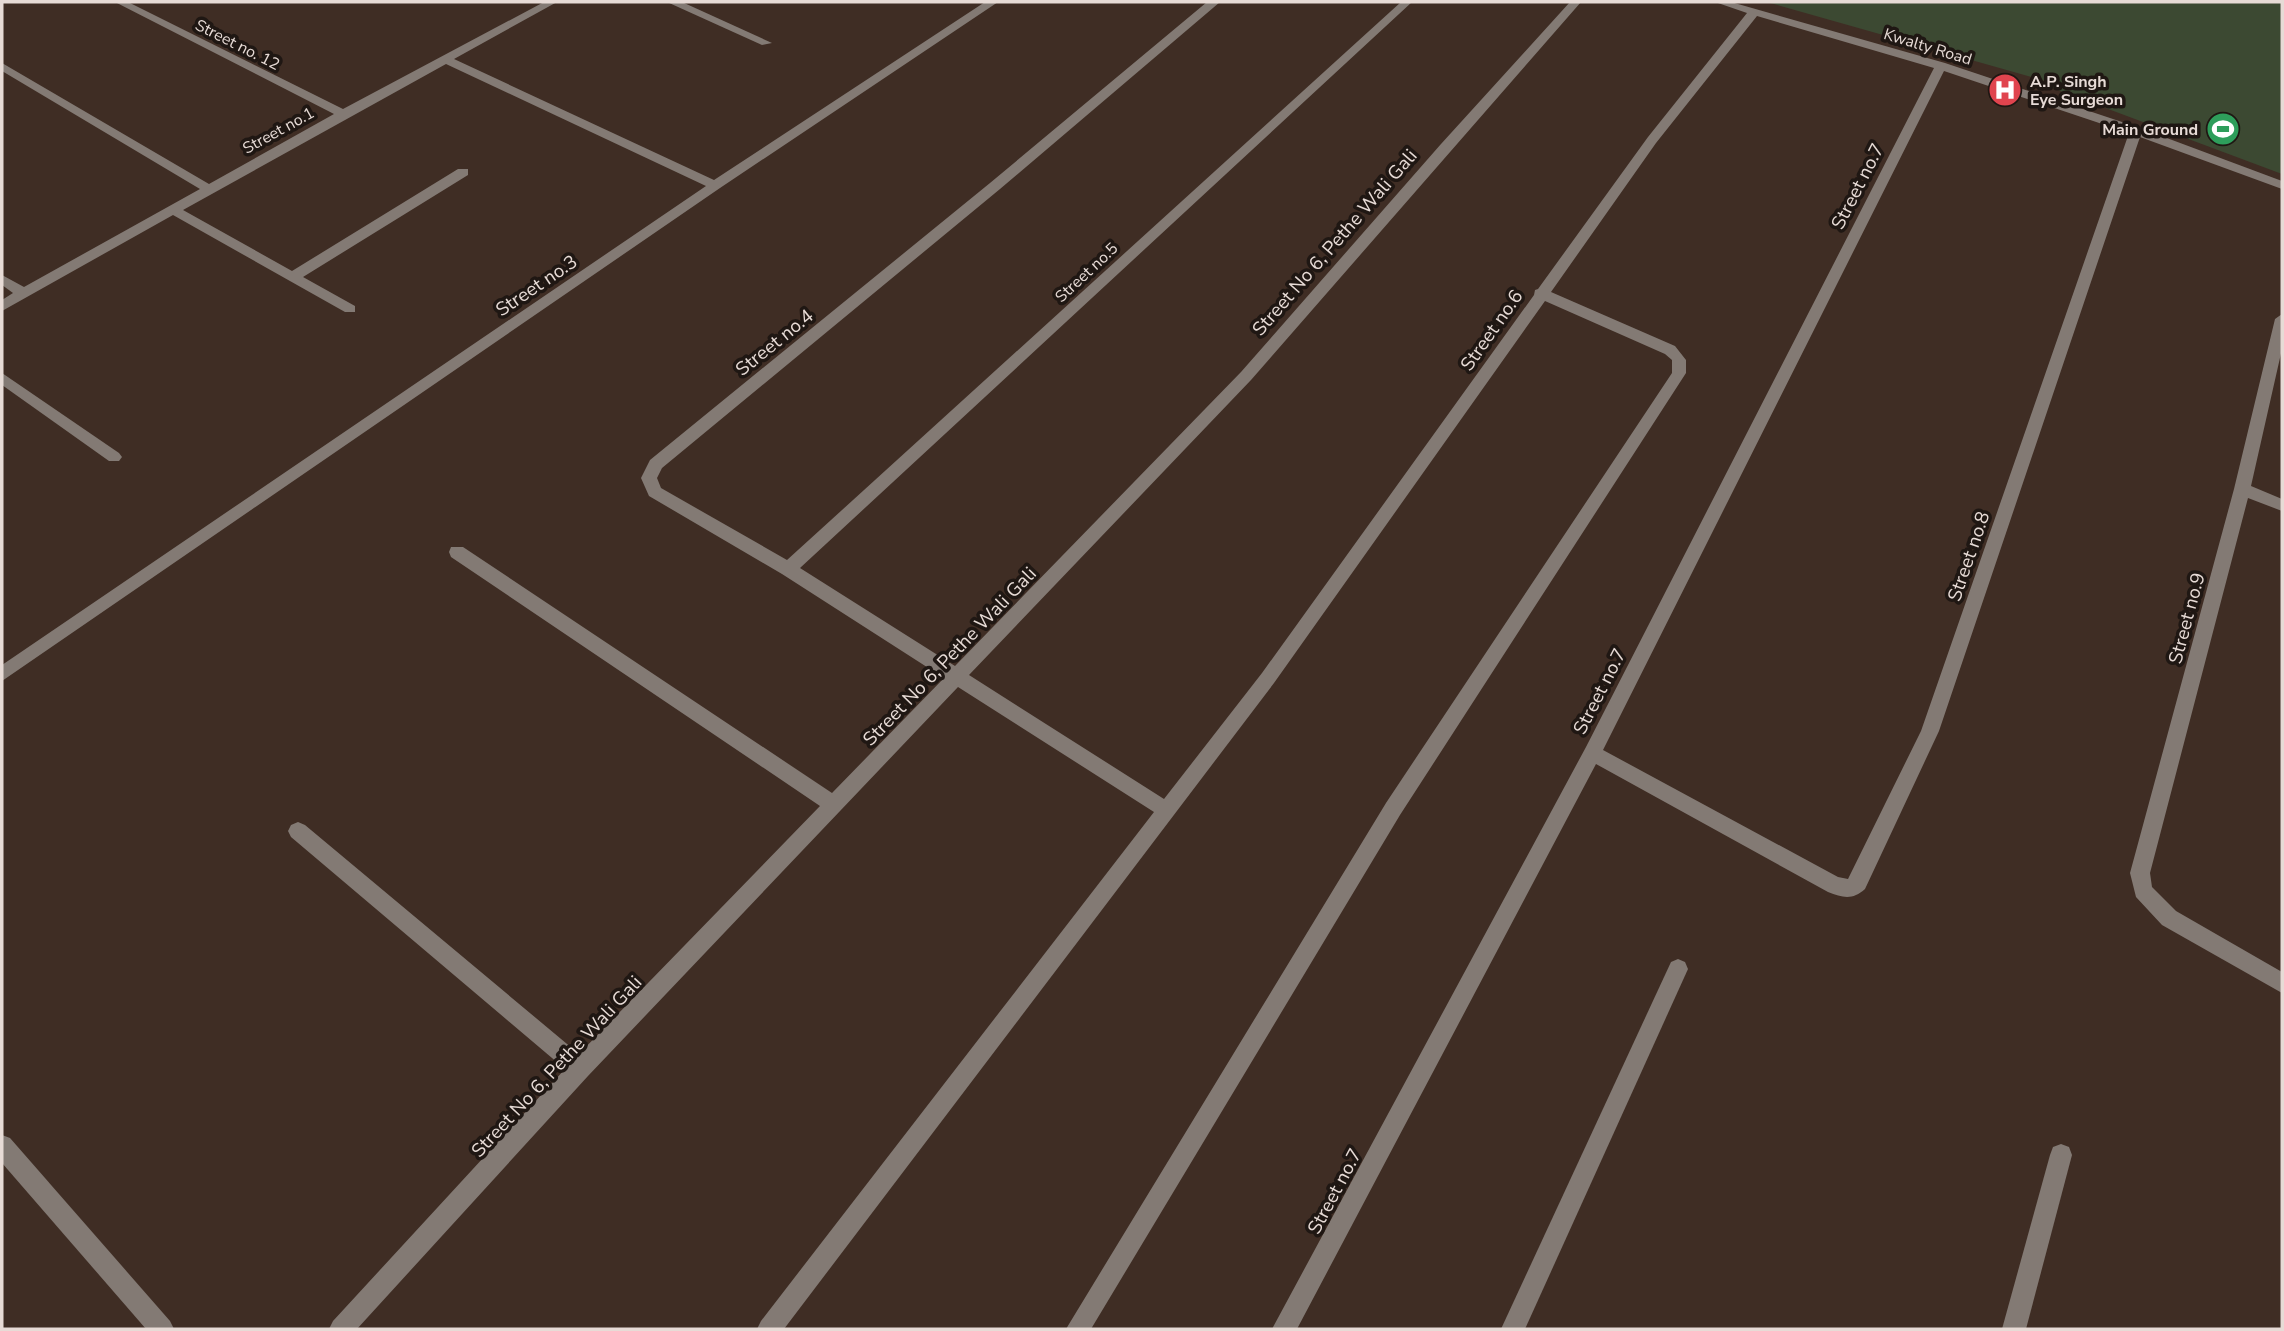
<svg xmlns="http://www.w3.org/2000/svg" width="2284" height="1331" viewBox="0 0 2284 1331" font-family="'Nunito Sans',sans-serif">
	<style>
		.green { fill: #3c4932 }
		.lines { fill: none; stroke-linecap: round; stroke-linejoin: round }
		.minor { fill: #837a74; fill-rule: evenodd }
		.labels { text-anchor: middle; stroke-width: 7; stroke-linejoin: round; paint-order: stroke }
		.far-street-label { font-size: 16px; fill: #e7dbd6; stroke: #1f1713 }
		.far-poi-label { font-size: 16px; font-weight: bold; fill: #e7dbd6; stroke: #1f1713; text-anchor: start }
		.street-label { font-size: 19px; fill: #e7dbd6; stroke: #1f1713 }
	</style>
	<rect width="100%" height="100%" fill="#3f2d24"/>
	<!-- green -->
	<path class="green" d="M1767,2H2282V174L2044,85L2045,81Z"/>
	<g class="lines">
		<!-- minor -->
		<g class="minor">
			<path d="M115,2H128L343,109L544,2H557L454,59L714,180L985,2H998L720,188L2,681V665L706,186L446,64L183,210L292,271L458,169H468V175L303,277L355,306V312H345L173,215L2,311V300L13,293L2,285V275L24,287L200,189L2,71V63L209,184L334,114Z"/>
			<path d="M667,2H682L772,43L762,45Z"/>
			<path d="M1207,2H1220L1000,189L662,468L657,478L661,488L787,560L1401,2H1412L800,568L955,666L1241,372L1441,144L1570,2H1581L1251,380L969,675L1164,799L1262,673L1534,295L1535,290L1538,289L1648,137L1747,13L1715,2H1731L1945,63L2140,128L2282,181V189L2140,137L1939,731L1865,889C1853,900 1843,898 1828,892L1596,764L1297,1329H1272L1586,747L1934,68L1757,16L1656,143L1551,292L1675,346L1686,360V373L1400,815L1091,1329H1066L1386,803L1672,373V360L1665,354L1545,301L1274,683L784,1329H757L761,1321L1154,812L958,687L588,1076L357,1329H329L333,1321L565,1069L291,837L288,831L291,825L298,822L305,825L579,1054L820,806L451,557L449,552L451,547H463L832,793L944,678L782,574L649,496L641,478L650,460L990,183ZM1944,71L2129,133L1921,731L1848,879L1838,877L1603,750Z"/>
			<path d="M2282,314V349L2251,486L2282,499V511L2248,498L2150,873L2152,887L2176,911L2282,972V993L2162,925L2136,897L2130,873L2234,489L2275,319Z"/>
			<path d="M2,373L119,453L122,457L119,461H109L2,385Z"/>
			<path d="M1678,959L1685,962L1688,969L1525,1329H1501L1671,962Z"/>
			<path d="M2,1135L10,1138L170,1321L174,1329H146L2,1163Z"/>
			<path d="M2061,1144L2069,1147L2072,1155L2026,1329H2002L2050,1155L2053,1147Z"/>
		</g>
	</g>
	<!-- icons -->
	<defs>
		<symbol id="hospital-disc" viewBox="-11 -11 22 22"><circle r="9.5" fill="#e0444e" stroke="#1f1713"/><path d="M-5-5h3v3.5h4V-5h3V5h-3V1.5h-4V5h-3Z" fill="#fff"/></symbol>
		<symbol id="stadium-disc" viewBox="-11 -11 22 22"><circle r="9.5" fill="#2e9e5b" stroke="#1f1713"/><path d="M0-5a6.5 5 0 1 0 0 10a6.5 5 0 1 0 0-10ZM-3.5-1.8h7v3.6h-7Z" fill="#fff"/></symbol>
	</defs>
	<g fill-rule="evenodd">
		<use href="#hospital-disc" x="1986" y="71" width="38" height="38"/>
		<use href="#stadium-disc" x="2204" y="110" width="38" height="38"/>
	</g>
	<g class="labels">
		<!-- far-street labels -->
		<g class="far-street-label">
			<text transform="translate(238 44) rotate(27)" y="6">Street no. 12</text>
			<text transform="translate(1928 46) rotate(17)" y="6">Kwalty Road</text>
			<text transform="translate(278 130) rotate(-29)" y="6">Street no.1</text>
			<text transform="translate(1086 272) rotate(-43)" y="6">Street no.5</text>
		</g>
		<!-- far-poi labels -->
		<g class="far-poi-label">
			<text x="2030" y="87">A.P. Singh<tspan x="2030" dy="18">Eye Surgeon</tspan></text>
			<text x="2198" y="135" text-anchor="end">Main Ground</text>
		</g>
		<!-- street labels -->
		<g class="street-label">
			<text transform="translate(1857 186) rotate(-63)" y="7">Street no.7</text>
			<text transform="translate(1334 242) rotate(-49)" y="7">Street No 6, Pethe Wali Gali</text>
			<text transform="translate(536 285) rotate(-34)" y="7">Street no.3</text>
			<text transform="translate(1491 330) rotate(-55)" y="7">Street no.6</text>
			<text transform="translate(774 342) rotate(-39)" y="7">Street no.4</text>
			<text transform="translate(1968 556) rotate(-71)" y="7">Street no.8</text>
			<text transform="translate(2186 618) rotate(-75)" y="7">Street no.9</text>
			<text transform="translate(949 656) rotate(-46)" y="7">Street No 6, Pethe Wali Gali</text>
			<text transform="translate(1599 691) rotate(-63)" y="7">Street no.7</text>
			<text transform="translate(556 1066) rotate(-47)" y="7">Street No 6, Pethe Wali Gali</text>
			<text transform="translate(1334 1191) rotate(-62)" y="7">Street no.7</text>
		</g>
	</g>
	<!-- border -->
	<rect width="2284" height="1331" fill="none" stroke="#e7dbd6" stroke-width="7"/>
</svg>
